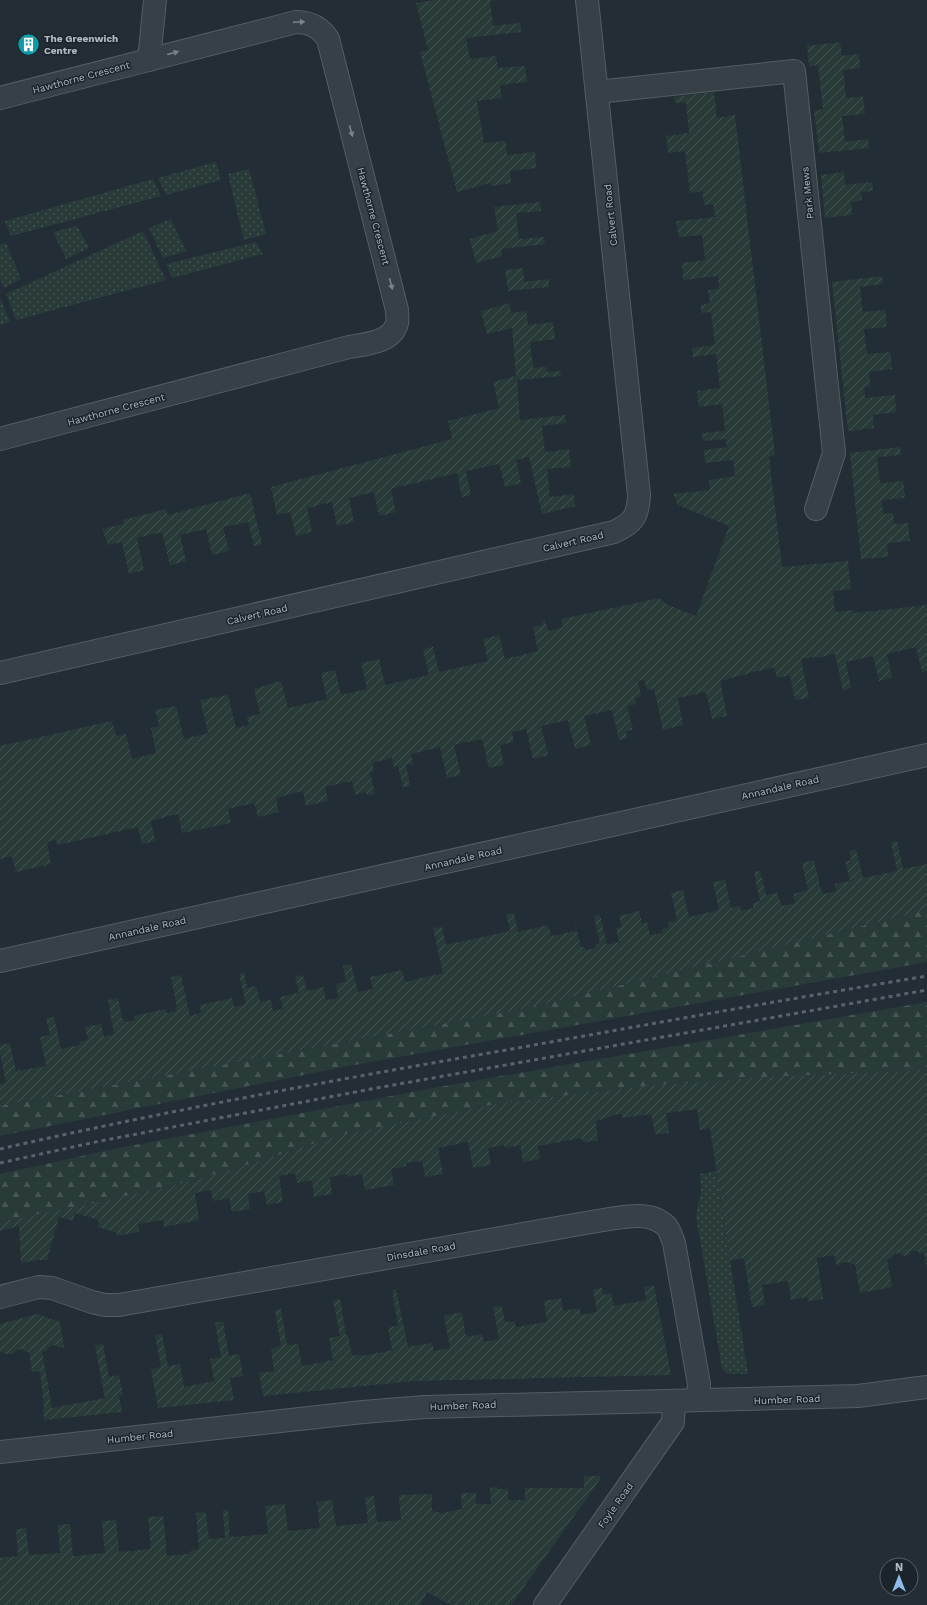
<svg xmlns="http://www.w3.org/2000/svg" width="927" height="1605" viewBox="0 0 927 1605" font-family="'Work Sans',sans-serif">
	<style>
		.grass { fill: url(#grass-dots) }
		.forest { fill: url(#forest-firs) }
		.garden { fill: url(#garden-furrows) }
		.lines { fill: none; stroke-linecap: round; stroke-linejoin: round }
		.street-casing { stroke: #545d64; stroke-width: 24 }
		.street { stroke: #373f47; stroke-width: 22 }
		.rail { stroke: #59636d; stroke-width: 3; stroke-dasharray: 4 4; stroke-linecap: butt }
		.oneway { fill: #7a838b }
		.labels { text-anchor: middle; stroke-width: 3; stroke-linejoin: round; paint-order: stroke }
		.poi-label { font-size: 10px; font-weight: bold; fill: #b1bac3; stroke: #1c242b; text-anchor: start }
		.street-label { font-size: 10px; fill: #b1bac3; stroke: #1c242b }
	</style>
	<defs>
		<pattern id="grass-dots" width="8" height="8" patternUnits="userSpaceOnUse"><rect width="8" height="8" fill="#283b39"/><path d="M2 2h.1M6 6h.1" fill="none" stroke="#455554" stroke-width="1.8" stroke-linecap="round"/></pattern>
		<pattern id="forest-firs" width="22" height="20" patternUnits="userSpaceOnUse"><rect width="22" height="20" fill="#283b39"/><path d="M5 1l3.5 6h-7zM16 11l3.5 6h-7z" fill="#455554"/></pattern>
		<pattern id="garden-furrows" width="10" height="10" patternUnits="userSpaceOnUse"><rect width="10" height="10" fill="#283b39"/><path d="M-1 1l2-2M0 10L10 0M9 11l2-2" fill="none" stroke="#455554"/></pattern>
	</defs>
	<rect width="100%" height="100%" fill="#232d36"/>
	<!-- grass -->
	<g class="grass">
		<path d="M216,162L221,180L166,195L158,178Z"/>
		<path d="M249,169L266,234L244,240L228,174Z"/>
		<path d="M153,179L161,196L11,236L5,221Z"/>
		<path d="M171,219L186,251L163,258L149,228Z"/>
		<path d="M77,226L89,248L66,259L53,232Z"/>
		<path d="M143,231L166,280L16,320L6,294Z"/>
		<path d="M256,242L263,254L172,278L166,264Z"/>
		<path d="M6,243L21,279L4,288L0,278V244Z"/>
		<path d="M0,297L10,322L0,325Z"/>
		<path d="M716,1171L748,1374H730L725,1373L722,1368L696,1216L701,1190L700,1174Z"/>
	</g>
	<!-- forest -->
	<g class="forest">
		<path d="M927,910V962L338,1068L0,1136V1106L527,1008Z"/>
		<path d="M927,1002V1069L907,1071L769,1077L646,1086L496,1104L340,1135L238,1168L178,1184L91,1204L0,1222V1174L114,1149L433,1088Z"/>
	</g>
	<!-- garden -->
	<g class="garden">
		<path d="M435,0H495L490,1L493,26L520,23L521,32L466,38L470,59L496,56L498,68L525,66L527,82L500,85L502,98L477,101L484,143L506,141L507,155L535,152L536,168L510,171L511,183L491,186L490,183L457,192L420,52L428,50L416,3Z"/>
		<path d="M840,42L842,56L859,54L860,68L843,70L846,98L863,96L865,114L842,116L845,142L868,139L869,148L819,153L814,111L823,109L818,65L809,66L807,46Z"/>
		<path d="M714,92L717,118L735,115L775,455L769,456L782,567L848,561L851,589L833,591L835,612L853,610L854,613L927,605V671L922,672L916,647L887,654L892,678L879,681L873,656L846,662L851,688L843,690L835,654L816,658L815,657L801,659L809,698L795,700L790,675L777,678L774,667L720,681L727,716L712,719L706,692L678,698L683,725L663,730L654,689L647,690L644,680L638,681L641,696L635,698L636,704L627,706L633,730L626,731L627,738L619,740L612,710L584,716L591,745L575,749L568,720L541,726L548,755L533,759L526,729L512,732L514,742L500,745L504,765L489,768L482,739L454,745L461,775L447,778L440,747L411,754L413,764L406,765L410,786L403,787L398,766L394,767L392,758L372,763L374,772L370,773L375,794L367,795L366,792L355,795L352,781L325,787L328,801L306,806L303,791L276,798L279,812L258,817L254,803L228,809L231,823L182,833L178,814L151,821L155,841L142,844L138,827L58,845L56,840L47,842L51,864L16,872L12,856L0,859V746L112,721L116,736L126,734L132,759L156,753L151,728L159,726L155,710L176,706L184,739L208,733L200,700L228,695L236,728L249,725L247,717L260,714L254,689L281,681L288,708L327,699L321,673L335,670L341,695L367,689L361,663L379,659L385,685L429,675L423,649L432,647H433L439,672L488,661L483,639L499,635L505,659L538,651L533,627L543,625L542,621L545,620L548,631L563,627L561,619L659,598L668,605L696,616L729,526L678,505L673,494L710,490L709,480L735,476L733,460L705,463L704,450L727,447L726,439L703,441L702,433L725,431L722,404L699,407L697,391L720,388L716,354L693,357L692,348L715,345L711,312L701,313V305L710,303L708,290L719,289L718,276L683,280L682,263L705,260L702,235L679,237L676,221L715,217L713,204L704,205L702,191L690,193L685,151L668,153L666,136L689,133L686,102L675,103L674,97Z"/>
		<path d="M844,172L845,185L872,182L873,191L861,192L862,200L851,202L852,215L825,218L821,175Z"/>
		<path d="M540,202L541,211L516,213L519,239L544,237L545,244L502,249V256L476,263L470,239L498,231L494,207Z"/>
		<path d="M523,268L524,282L549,279V287L508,291L505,270Z"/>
		<path d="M882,276L883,284L860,287L863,312L885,310L887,327L864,329L867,354L890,352L892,369L869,372L870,386L864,387L865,398L895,395L896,412L873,415L874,428L848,431L832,282Z"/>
		<path d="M510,303L511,313L526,311L528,325L553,322L555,339L530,342L533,368L546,367L547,372L560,371L561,376L517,380L520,420L565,415L566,423L542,426L545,452L569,449L571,467L547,469L550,497L574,494L575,506L542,514L529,457L516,460L521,483L505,487L499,464L466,471L471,495L462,497L457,473L391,489L396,512L379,516L374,492L349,498L354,522L337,526L332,502L307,508L312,532L296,536L290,512L277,515L271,487L452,439L448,421L499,408L493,382L516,376L512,328L487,334L481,311Z"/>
		<path d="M900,447L901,455L877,457L880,483L903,481L905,498L882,500L883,514L893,513L894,524L908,523L910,541L887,543L888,557L861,559L850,453Z"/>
		<path d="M250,493L262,544L254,546L248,522L223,527L229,551L212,555L206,529L180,535L186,561L170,565L162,532L137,538L144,570L129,574L122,542L108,545L102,529L124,524L123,520L166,509L168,515Z"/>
		<path d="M897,841L903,869L927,864V910L527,1008L0,1106V1084L6,1083L0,1053V1045L10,1043L16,1071L46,1066L40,1037L50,1035L46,1018L54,1017L61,1049L80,1045L79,1042L88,1040L85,1027L101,1024L104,1037L114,1034L108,1000L118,998L122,1018L124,1019L125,1022L135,1020L134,1016L166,1009L167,1013L176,1011L175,1007H177L171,977L181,975L190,1016L201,1013L200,1005L232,998L234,1007L246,1004L239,974L244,973L247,988L256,986L260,1002L271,1000L273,1011L283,1009L280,997L299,993L295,977L303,975L307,991L323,987L326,1000L338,998L336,984L346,982L343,966L351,964L358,992L373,989L370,977L402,970L405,982L443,973L433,928L442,927L446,945L510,931L506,914L514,913L518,932L548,925L551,936L576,931L574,920L581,947H584L587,950L595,948L596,944L600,943L594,916L600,915L607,945L619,942L616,928L622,927L619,916L639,911L642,923L647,922L650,935L663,933L662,929L669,928L668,922L677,920L671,893L683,890L689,917L719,910L713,882L725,880L731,908L740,906L741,911L753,908V903L760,901L754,872L760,871L766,895L777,893L782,906L795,903L793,894L808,890L802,863L814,860L820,887L823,894L836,891L835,884L850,881L845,862L851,860L849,851L856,850L863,878L897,871L891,842Z"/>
		<path d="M927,1069V1270L924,1253L920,1254L917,1251H911L909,1255L903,1256L900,1253L894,1254L891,1258L887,1259L892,1287L860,1293L855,1264H851L847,1262L841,1263L837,1266L834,1255L817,1258L823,1299L809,1301L808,1297L791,1300L788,1281L762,1285L765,1305L752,1307L744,1258L730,1261L710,1128L700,1130L697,1109L666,1113L669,1133L655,1134L651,1114L623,1118L621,1113L596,1121L598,1141L582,1142L581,1138L538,1146L540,1159L523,1162L520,1145L505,1148L504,1145L488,1148L491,1165L473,1168L468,1142L438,1148L443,1174L425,1177L422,1161L406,1163L407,1166L391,1169L394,1185L365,1190L362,1174L347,1177L346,1174L330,1177L332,1194L314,1197L312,1180L297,1183L295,1173L279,1176L283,1202L267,1205L264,1191L248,1194L250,1209L232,1212L229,1198L213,1201L211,1190L195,1193L199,1220L164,1227L163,1220L138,1224L139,1232L117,1236V1233L98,1227L99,1220L75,1213L73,1221L59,1217L47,1260H37L21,1263L19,1226L0,1231V1222L91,1204L178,1184L238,1168L340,1135L496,1104L646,1086L769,1077L907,1071Z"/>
		<path d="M654,1286L671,1375L414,1381L263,1396L259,1373L274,1371L271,1349L281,1346L275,1310L281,1309L287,1345L298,1344L302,1366L333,1360L329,1338L340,1336L333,1300L340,1299L346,1335H348L352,1356L360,1354L361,1356L392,1350L388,1328L398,1325L392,1290L396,1289L408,1347L432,1343L434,1351L450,1348L444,1316L462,1312L466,1337L482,1334L484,1342L499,1339L493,1307L502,1306L505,1322L514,1321L516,1327L547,1322L544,1301L561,1298L563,1311L579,1308L581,1315L597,1312L593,1289L602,1288L603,1295L611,1293L614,1306L646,1300L644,1287Z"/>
		<path d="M37,1314L60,1322L64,1347L59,1348L56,1345L48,1347L46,1351H42L52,1408L105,1398L95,1345L103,1344L109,1377L119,1375L123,1395H119L122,1412L44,1420L43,1409L44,1408L40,1371L32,1372L29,1352H26L22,1349L16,1350L13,1354H5L2,1352H0V1324Z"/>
		<path d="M223,1321L229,1356L239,1354L243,1376L230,1378L234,1400L158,1408L151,1369L161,1367L155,1335L162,1334L168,1366L180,1364L184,1387L214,1381L210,1359L221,1357L215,1323Z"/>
		<path d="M584,1476H599L601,1478L511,1605H451L427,1592L420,1605H0V1558L18,1556L16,1529L26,1528L29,1555L60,1553L58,1525L70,1524L73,1556L105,1553L102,1521L116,1520L119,1552L151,1549L148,1517L163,1516L167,1556L188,1554L192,1550L199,1549L196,1513L206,1512L209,1539L225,1538L223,1510H228L230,1537L268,1534L265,1506L285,1504L288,1531L320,1528L317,1502L332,1500L336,1526L368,1523L365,1497L374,1496L377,1522L401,1520L399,1495L432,1494V1511L442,1513L462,1509L461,1493H476V1504H491L490,1488L498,1487V1489H508V1500H525V1488H584Z"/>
	</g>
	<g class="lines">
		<defs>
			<g id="street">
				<path d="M149,60L155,0"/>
				<path d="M597,92L794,71L834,453L816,509"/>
				<path d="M0,98L296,22C310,22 320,27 328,39L397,310C397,314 398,319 397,323C392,343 365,344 349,347L0,439"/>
				<path d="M0,673L614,532C633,523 638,517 639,495L587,0"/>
				<path d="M0,961L927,755"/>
				<path d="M0,1297L39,1287L52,1288L92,1302L105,1305H119L603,1220C623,1217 650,1210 666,1226C670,1230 672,1238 674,1243L699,1384L698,1400"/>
				<path d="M0,1452L363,1412L425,1407L858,1396L927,1387"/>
				<path d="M545,1605L673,1422L674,1401"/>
			</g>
		</defs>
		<!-- street casing -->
		<use href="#street" class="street-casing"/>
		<!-- street -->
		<use href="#street" class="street"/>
		<!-- rail -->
		<g class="rail">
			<path d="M0,1149C170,1110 340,1079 512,1049C650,1024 788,999 927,976"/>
			<path d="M0,1163L100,1141L371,1089L927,990"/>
		</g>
	</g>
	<!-- one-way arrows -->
	<defs><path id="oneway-solid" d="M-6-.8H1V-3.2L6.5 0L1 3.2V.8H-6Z"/></defs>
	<g class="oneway">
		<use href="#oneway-solid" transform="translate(299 22) rotate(-2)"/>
		<use href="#oneway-solid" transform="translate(173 53) rotate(-15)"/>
		<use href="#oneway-solid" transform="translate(351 131) rotate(75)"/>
		<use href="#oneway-solid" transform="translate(391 284) rotate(75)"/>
	</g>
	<!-- icons -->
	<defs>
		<symbol id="building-disc" viewBox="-11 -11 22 22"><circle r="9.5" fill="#0f9aa8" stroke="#1c242b"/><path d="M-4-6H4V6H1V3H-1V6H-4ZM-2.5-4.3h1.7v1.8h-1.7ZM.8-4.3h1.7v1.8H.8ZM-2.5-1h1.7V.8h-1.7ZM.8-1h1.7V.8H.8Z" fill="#fff"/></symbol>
	</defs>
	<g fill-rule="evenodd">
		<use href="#building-disc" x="16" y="32" width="25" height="25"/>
	</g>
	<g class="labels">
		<!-- poi labels -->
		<g class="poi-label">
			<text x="44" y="42">The Greenwich<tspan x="44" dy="12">Centre</tspan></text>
		</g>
		<!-- street labels -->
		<g class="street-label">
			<text transform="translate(81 77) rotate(-15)" y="4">Hawthorne Crescent</text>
			<text transform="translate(807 193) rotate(-96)" y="4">Park Mews</text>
			<text transform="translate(610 215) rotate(-96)" y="4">Calvert Road</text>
			<text transform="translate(374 216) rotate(75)" y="4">Hawthorne Crescent</text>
			<text transform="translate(116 409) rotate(-15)" y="4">Hawthorne Crescent</text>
			<text transform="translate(573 541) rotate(-13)" y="4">Calvert Road</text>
			<text transform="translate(257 614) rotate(-13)" y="4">Calvert Road</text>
			<text transform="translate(780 787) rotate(-13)" y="4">Annandale Road</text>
			<text transform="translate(463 858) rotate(-13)" y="4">Annandale Road</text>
			<text transform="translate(147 928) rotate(-13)" y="4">Annandale Road</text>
			<text transform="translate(421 1251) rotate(-10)" y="4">Dinsdale Road</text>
			<text transform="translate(787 1399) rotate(-2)" y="4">Humber Road</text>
			<text transform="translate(463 1405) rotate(-2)" y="4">Humber Road</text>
			<text transform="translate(140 1436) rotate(-6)" y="4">Humber Road</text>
			<text transform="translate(615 1505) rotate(-55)" y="4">Foyle Road</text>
		</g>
	</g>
	<!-- north arrow -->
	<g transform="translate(899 1577)"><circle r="19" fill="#1c242b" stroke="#586068"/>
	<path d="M0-3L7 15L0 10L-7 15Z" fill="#8fbbeb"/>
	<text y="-6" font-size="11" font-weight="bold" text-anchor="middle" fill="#b1bac3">N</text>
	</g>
</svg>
